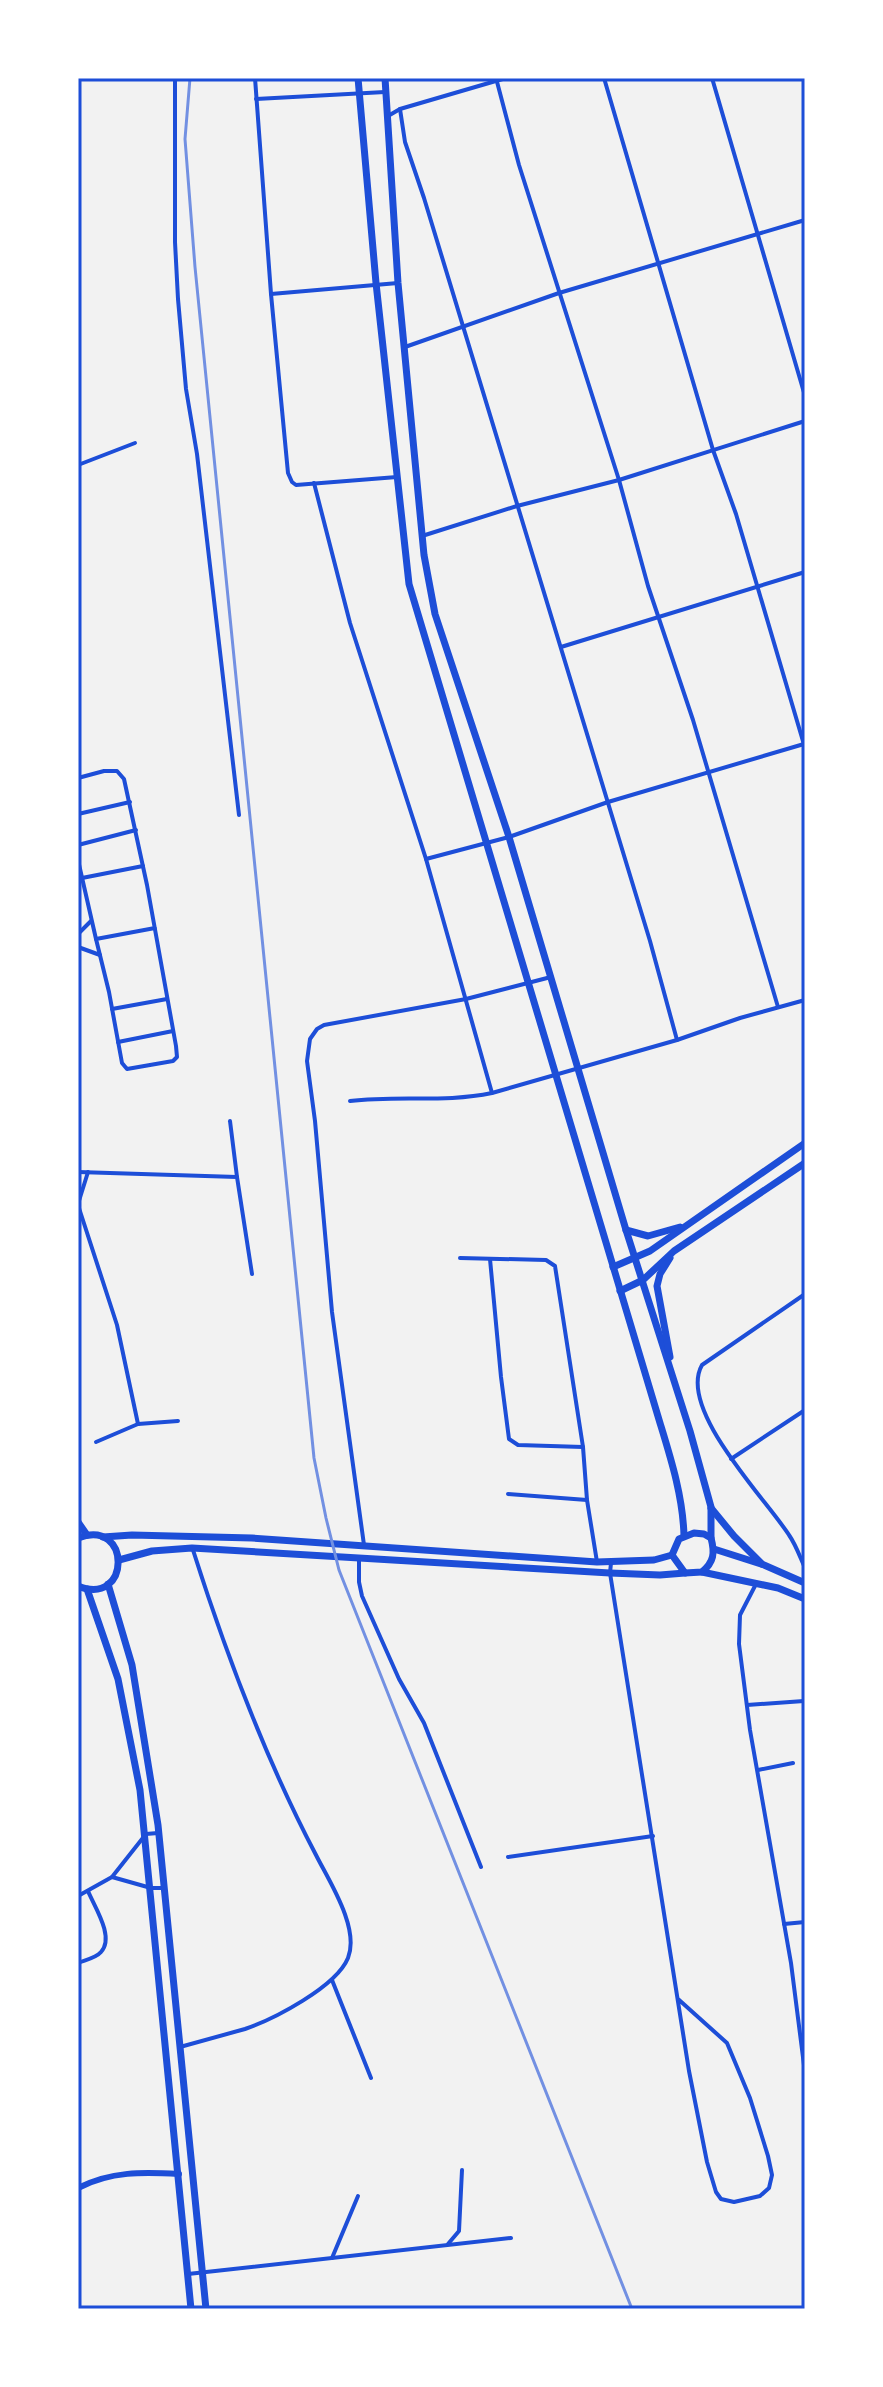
<svg xmlns="http://www.w3.org/2000/svg" width="883" height="2387" viewBox="0 0 883 2387" font-family="'Fira Sans Condensed',sans-serif">
	<style>
		.lines { fill: none; stroke-linecap: round; stroke-linejoin: round }
		.minor { stroke: #1d4ed8; stroke-width: 4 }
		.tertiary { stroke: #1d4ed8; stroke-width: 6 }
		.primary { stroke: #1d4ed8; stroke-width: 7 }
		.rail { stroke: #7290e2; stroke-width: 3 }
		.neatline { fill: none; stroke: #1d4ed8; stroke-width: 3 }
	</style>
	<rect width="100%" height="100%" fill="#f2f2f2"/>
	<g class="lines">
		<!-- minor -->
		<g class="minor">
			<path d="M175,78V242L178,299L186,389L197,454L239,815"/>
			<path d="M255,78L271,294L288,473L292,482L296,485L397,477"/>
			<path d="M496,78L519,165L619,480L648,586L693,720L778,1007"/>
			<path d="M604,78L713,450L736,514L805,748"/>
			<path d="M712,78L805,396"/>
			<path d="M256,99L385,92"/>
			<path d="M400,109L405,142L424,198L650,941L677,1040"/>
			<path d="M388,116L400,109L506,78"/>
			<path d="M271,294L398,283"/>
			<path d="M405,347L559,293L805,220"/>
			<path d="M78,465L135,443"/>
			<path d="M314,483L350,623L426,859L492,1093L677,1040L740,1018L805,1000"/>
			<path d="M422,536L517,506L619,480L805,421"/>
			<path d="M561,647L805,572"/>
			<path d="M78,778L104,771H117L124,779L147,885L176,1046L177,1057L173,1061L127,1069L122,1063L109,992L96,939L155,928"/>
			<path d="M78,814L130,802"/>
			<path d="M78,845L136,830"/>
			<path d="M426,859L509,837L608,802L804,744"/>
			<path d="M78,860L96,939"/>
			<path d="M82,878L143,866"/>
			<path d="M78,934L91,921"/>
			<path d="M78,947L100,955"/>
			<path d="M112,1009L167,999"/>
			<path d="M118,1042L173,1031"/>
			<path d="M350,1101C398,1095 445,1103 492,1093"/>
			<path d="M230,1121L237,1177"/>
			<path d="M78,1172L237,1177L252,1274"/>
			<path d="M78,1204L88,1172"/>
			<path d="M78,1205L117,1325L138,1424"/>
			<path d="M460,1258L546,1260L555,1266L583,1447L587,1500L597,1562"/>
			<path d="M490,1259L501,1377L509,1439L518,1445L583,1447"/>
			<path d="M805,1294L702,1365C677,1409 766,1499 789,1535C796,1545 800,1557 805,1568"/>
			<path d="M96,1442L138,1424L178,1421"/>
			<path d="M731,1459L805,1410"/>
			<path d="M508,1494L587,1500"/>
			<path d="M364,1545L332,1312L315,1121L307,1061L310,1039L317,1029L324,1025L466,999L551,977"/>
			<path d="M359,1558V1582L362,1596L399,1679L424,1723L481,1867"/>
			<path d="M611,1563L610,1573L689,2071L707,2162L716,2192L721,2199L734,2202L760,2196L769,2188L772,2175L768,2156L750,2098L727,2043L678,1999"/>
			<path d="M756,1584L740,1615L739,1644L750,1730L791,1963L805,2073"/>
			<path d="M747,1705L804,1701"/>
			<path d="M758,1770L793,1763"/>
			<path d="M508,1857L653,1836"/>
			<path d="M112,1877L151,1888H164"/>
			<path d="M78,1896L112,1877L146,1834L158,1833"/>
			<path d="M784,1924L805,1922"/>
			<path d="M78,1963C85,1960 96,1958 101,1952C115,1937 94,1906 88,1891"/>
			<path d="M332,1980L371,2078"/>
			<path d="M180,2047C201,2041 223,2035 245,2029C274,2019 336,1987 348,1958C360,1928 329,1881 316,1855C265,1758 226,1654 193,1550"/>
			<path d="M448,2244L459,2231L462,2170"/>
			<path d="M332,2258L358,2196"/>
			<path d="M188,2274L511,2238"/>
		</g>
		<!-- tertiary -->
		<path class="tertiary" d="M78,2188C111,2171 143,2172 179,2174"/>
		<!-- primary -->
		<g class="primary">
			<path d="M358,78L376,283L409,584L660,1423C671,1459 683,1497 684,1536"/>
			<path d="M385,78L398,283L424,555L435,614L509,837L626,1230L690,1431L711,1507V1538"/>
			<path d="M626,1230L648,1236L680,1227"/>
			<path d="M613,1267L650,1251L805,1143"/>
			<path d="M620,1291L643,1280L674,1251L805,1163"/>
			<path d="M670,1357L657,1286L660,1274L670,1258"/>
			<path d="M711,1508L734,1536L762,1564"/>
			<path d="M78,1522L87,1535"/>
			<path d="M694,1533L704,1534L711,1538C715,1553 714,1562 702,1572L685,1573L672,1555L679,1539Z"/>
			<path d="M103,1537L132,1535L252,1538L597,1562L654,1560L672,1555"/>
			<path d="M78,1538C132,1517 131,1608 78,1586"/>
			<path d="M714,1549L764,1565L805,1583"/>
			<path d="M119,1560L152,1551L192,1548L610,1573L660,1575L685,1573"/>
			<path d="M702,1572L778,1588L805,1599"/>
			<path d="M108,1584L132,1665L158,1825L206,2309"/>
			<path d="M87,1589L118,1679L140,1790L191,2309"/>
		</g>
		<!-- rail -->
		<path class="rail" d="M190,78L185,139L195,267L314,1458L326,1518L339,1570L632,2309"/>
	</g>
	<!-- border -->
	<rect width="883" height="2387" fill="none" stroke="#ffffff" stroke-width="160"/>
	<rect x="80" y="80" width="723" height="2227" class="neatline"/>
</svg>
